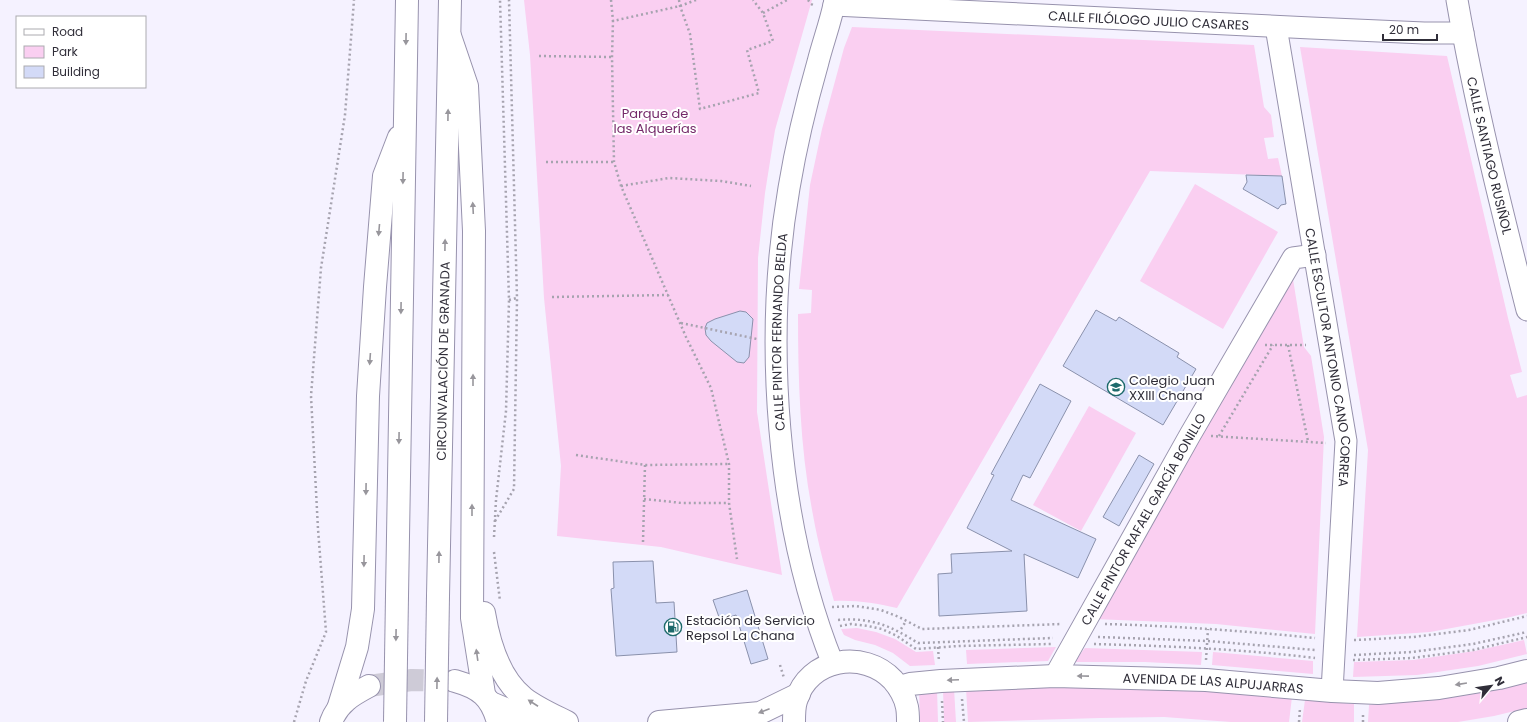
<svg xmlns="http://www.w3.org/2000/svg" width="1527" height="722" viewBox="0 0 1527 722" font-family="Poppins,sans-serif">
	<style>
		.green { fill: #facff1 }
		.building { fill: #d3daf7; stroke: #8a91ac }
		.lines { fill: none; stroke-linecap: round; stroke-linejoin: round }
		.major-tunnel { stroke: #cecbd7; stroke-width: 22; stroke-dasharray: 22 11; stroke-linecap: butt }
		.minor-casing { stroke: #9792ad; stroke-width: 23 }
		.major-casing { stroke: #9792ad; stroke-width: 24 }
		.highway-casing { stroke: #9792ad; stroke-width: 24 }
		.path { stroke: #a6a3af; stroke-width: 2.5; stroke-dasharray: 2 3; stroke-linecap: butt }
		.minor { stroke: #fff; stroke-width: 21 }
		.major { stroke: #fff; stroke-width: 22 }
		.highway { stroke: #fff; stroke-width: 22 }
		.highway-bridge-casing { stroke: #9792ad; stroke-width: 24; stroke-linecap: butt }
		.highway-bridge { stroke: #fff; stroke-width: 22 }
		.oneway { fill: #98969c }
		.labels { text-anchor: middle; stroke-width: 4; stroke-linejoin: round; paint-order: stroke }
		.street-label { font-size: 13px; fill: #302e39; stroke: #fff }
		.park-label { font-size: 13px; fill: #752a6a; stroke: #fff }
		.poi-label { font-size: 13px; fill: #302e39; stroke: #fff; text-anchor: start }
	</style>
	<rect width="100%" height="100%" fill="#f5f2ff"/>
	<!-- green -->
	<g class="green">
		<path d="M524,0H812L775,130L765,193L758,258L757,412L782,575L661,547L557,536L561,466L544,298L530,55Z"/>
		<path d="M852,27L1254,45L1264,107L1271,115L1274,137L1264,138L1268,159L1278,158L1282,176L1150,171L897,608C875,603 857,600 834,601C826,572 818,544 813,515C800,449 798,381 798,314L811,313L812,290L799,289L810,185L822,129L844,48Z"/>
		<path d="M1300,47L1447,56L1508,318L1522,372L1510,375L1517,398L1527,395V613L1506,618L1430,632L1357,637L1368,450Z"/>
		<path d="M1195,184L1278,232L1223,329L1140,281Z"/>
		<path d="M1292,273L1304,347L1311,356L1324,437L1315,634L1216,624L1094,619Z"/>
		<path d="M1089,406L1136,433L1081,531L1033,505Z"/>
		<path d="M857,628L876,632L895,639L916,652L933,651L935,665L910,666L893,653L875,645L855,640L844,635L841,629Z"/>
		<path d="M1524,640L1527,654L1478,666L1417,675L1353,677L1354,662L1413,660L1475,651Z"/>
		<path d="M1056,647L1048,661L967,664L966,650Z"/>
		<path d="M1085,648L1202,652L1201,665L1145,662H1074Z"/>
		<path d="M1213,652L1313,661V674L1212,665Z"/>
		<path d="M1527,683V708L1494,716L1458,722H1368L1369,705L1435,700L1487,692Z"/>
		<path d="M1058,685L1148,688L1292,697L1289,722H1231L1164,717L1100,718L968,722L966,688Z"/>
		<path d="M937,689L938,722H920L919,690Z"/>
		<path d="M954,689L956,722H944L943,690Z"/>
		<path d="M1305,700L1354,704V722H1302Z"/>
	</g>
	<!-- building -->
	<g class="building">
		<path d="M1246,175L1282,176L1286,204L1281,205L1278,209L1243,189L1247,182Z"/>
		<path d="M1096,310L1116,321L1119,317L1179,353L1177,357L1196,369L1163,425L1063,366Z"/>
		<path d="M740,311L746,312L753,319L749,357L744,363L737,362L711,341L706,335L705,328L707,323L715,319Z"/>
		<path d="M1040,384L1071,401L1030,478L1023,475L1011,500L1096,539L1078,578L1024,554L1027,611L939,616L938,574L952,573L951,554L1012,551L967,528L994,475L991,474Z"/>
		<path d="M1139,455L1154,464L1119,526L1103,517Z"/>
		<path d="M653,561L656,603L674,602L677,652L616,656L611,589L614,588L613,562Z"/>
		<path d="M747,590L768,659L751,664L736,615L720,620L713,600Z"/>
	</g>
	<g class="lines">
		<!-- major-tunnel -->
		<path class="major-tunnel" d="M369,686L412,680L455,681"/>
		<defs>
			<g id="minor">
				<path id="s1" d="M1457,0C1475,104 1501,207 1527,310"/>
				<path id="s2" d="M834,5L1311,28L1424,33H1463"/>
				<path id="s3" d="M1276,27L1346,441L1332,691"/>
				<path id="s4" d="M833,664C776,523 763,338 789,188C796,146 806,104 818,62C823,42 831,21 835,0"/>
				<path id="s5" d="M1055,676L1190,435L1293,258L1315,255"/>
			</g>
			<g id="major">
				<path d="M455,681C480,688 491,697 498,722"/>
				<path id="s6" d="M899,687L910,684L941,681L1055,676L1206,680L1332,691L1378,693L1439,688L1499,678L1527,671"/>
				<path d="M491,703L534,721L539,722"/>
				<path d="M331,722C338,703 352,695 369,686"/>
				<path d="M659,722L760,713L799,694"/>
				<path d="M794,722C794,715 794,707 796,701C808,658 864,649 893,680C899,687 905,697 907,707C908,712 908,717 908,722"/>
				<path d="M1519,722L1527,720"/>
			</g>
			<g id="highway">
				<path d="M450,36L467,86L474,231L472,618L484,694"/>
				<path d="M397,596L407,0"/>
				<path id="s7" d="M438,596L450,0"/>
				<path d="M484,613C489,643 499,678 524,698C537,708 553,715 567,722"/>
				<path d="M339,706L357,647L363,609L368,396L375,287L384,176L399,137"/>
			</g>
		</defs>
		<!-- minor casing -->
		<use href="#minor" class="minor-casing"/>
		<!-- major casing -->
		<use href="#major" class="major-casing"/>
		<!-- highway casing -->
		<use href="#highway" class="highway-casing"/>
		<!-- path -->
		<g class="path">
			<path d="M611,0L613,21"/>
			<path d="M679,0L680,6L690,34L700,109L759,93L747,50L773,41L763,13L753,0"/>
			<path d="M696,0L680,6L613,21L612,57L614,162L621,186L686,337L711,388L729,464V503L737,559"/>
			<path d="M808,0L811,4L815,6"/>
			<path d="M763,13L787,0"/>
			<path d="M539,56L612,57"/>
			<path d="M546,162H614"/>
			<path d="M621,186L669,178L721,181L751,186"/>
			<path d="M552,297L668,295"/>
			<path d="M509,300L517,298"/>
			<path d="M681,323L757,339"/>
			<path d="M1265,345H1306"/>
			<path d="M1288,345L1308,441"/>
			<path d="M1211,436L1326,443"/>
			<path d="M1219,436L1273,345"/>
			<path d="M576,455L645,465L729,464"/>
			<path d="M644,499L682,503H729"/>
			<path d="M495,521L514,489L517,298L509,0"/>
			<path d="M494,537L496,500L506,411L509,300L500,0"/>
			<path d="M643,542L645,465"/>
			<path d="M494,552L500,601"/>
			<path d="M832,607L856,606L881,610L899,617L922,629L1062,624"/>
			<path d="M838,620C871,617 891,626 918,643L1053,638"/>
			<path d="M1105,624C1175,626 1245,631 1315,638"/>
			<path d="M840,626L851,624L868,626L882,629L897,636L916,649L959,646L1051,644"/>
			<path d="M901,629L906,621"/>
			<path d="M1098,637L1208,641L1315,650"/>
			<path d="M1354,640L1413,637L1469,630L1527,616"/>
			<path d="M1094,644C1168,646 1241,649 1315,658"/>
			<path d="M938,647L939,662"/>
			<path d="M1354,655L1412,652L1473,644L1527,632"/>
			<path d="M1206,660L1208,629"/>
			<path d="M1353,660L1412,658L1473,650L1527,637"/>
			<path d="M780,665L784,678"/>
			<path d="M962,699L964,722"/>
			<path d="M942,701L943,722"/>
			<path d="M294,722L306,681L326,632L318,529L311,396L321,268L345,115L354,0"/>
			<path d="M1299,722L1300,708"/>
			<path d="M1363,722V712"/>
		</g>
		<!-- minor -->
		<use href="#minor" class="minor"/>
		<!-- major -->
		<use href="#major" class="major"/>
		<!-- highway -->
		<use href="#highway" class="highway"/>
		<defs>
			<g id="highway-bridge">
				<path d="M395,722L397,596"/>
				<path d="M436,722L438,596"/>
			</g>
		</defs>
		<!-- highway-bridge casing -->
		<use href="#highway-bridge" class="highway-bridge-casing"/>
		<!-- highway-bridge -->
		<use href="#highway-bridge" class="highway-bridge"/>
	</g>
	<!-- one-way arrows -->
	<defs><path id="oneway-solid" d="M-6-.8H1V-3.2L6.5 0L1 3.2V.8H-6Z"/></defs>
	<g class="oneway">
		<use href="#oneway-solid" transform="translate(406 39) rotate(91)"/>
		<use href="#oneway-solid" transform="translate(448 115) rotate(-89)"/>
		<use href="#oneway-solid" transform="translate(403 178) rotate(91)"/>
		<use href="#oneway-solid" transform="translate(473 208) rotate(-93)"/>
		<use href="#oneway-solid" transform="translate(379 230) rotate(95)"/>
		<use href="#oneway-solid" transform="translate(445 245) rotate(-89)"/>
		<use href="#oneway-solid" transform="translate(401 308) rotate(91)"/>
		<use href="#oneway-solid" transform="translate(370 359) rotate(94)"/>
		<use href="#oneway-solid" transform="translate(473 380) rotate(-90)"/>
		<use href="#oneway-solid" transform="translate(399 438) rotate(91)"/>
		<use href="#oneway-solid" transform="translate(366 489) rotate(91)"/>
		<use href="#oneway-solid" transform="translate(472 510) rotate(-90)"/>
		<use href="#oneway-solid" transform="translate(439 557) rotate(-89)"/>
		<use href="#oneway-solid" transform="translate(364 561) rotate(91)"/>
		<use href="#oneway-solid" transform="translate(396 635) rotate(91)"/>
		<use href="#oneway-solid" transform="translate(477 655) rotate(-98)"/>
		<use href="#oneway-solid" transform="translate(1083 676) rotate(-179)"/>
		<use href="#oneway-solid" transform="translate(953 680) rotate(177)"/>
		<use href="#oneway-solid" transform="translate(437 683) rotate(-89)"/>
		<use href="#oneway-solid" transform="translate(1461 684) rotate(171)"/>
		<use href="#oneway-solid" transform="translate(533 703) rotate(-147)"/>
		<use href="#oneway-solid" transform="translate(764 711) rotate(159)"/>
	</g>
	<!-- icons -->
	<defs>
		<symbol id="school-ring" viewBox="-11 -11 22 22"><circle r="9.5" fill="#fff" stroke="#1d6a6b" stroke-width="1.5"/><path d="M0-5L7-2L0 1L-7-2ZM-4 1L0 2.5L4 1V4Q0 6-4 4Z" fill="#1d6a6b"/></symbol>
		<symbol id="fuel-ring" viewBox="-11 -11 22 22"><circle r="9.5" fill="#fff" stroke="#1d6a6b" stroke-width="1.5"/><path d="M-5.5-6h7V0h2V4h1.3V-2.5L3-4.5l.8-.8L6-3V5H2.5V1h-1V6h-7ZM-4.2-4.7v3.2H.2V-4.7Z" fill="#1d6a6b"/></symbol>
	</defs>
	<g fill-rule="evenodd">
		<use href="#school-ring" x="1106" y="377" width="20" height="20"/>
		<use href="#fuel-ring" x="663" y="617" width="20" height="20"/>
	</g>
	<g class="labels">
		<!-- street labels -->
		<g class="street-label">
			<text dy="5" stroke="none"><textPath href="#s2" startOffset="315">CALLE FILÓLOGO JULIO CASARES</textPath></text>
			<text dy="5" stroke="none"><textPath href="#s1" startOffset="159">CALLE SANTIAGO RUSIÑOL</textPath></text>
			<text dy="5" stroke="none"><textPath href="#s4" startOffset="339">CALLE PINTOR FERNANDO BELDA</textPath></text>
			<text dy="5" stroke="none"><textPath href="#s3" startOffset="335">CALLE ESCULTOR ANTONIO CANO CORREA</textPath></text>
			<text dy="5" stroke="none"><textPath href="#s7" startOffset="235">CIRCUNVALACIÓN DE GRANADA</textPath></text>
			<text dy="5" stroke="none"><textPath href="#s5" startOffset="180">CALLE PINTOR RAFAEL GARCÍA BONILLO</textPath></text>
			<text dy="5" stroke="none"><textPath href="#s6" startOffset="315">AVENIDA DE LAS ALPUJARRAS</textPath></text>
		</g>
		<!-- park labels -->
		<g class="park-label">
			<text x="655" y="118">Parque de<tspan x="655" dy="15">las Alquerías</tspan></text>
		</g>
		<!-- poi labels -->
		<g class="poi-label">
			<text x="1129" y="385">Colegio Juan<tspan x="1129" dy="15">XXIII Chana</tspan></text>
			<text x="686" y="625">Estación de Servicio<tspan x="686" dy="15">Repsol La Chana</tspan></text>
		</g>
	</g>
	<!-- legend -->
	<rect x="16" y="16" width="130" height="72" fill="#ffffff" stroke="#acabb0"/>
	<rect x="24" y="29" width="20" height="6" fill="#ffffff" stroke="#acabb0"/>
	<text x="52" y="36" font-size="12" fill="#302e39">Road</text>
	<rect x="24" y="46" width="20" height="12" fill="#facff1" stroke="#acabb0"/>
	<text x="52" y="56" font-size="12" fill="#302e39">Park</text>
	<rect x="24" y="66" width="20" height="12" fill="#d3daf7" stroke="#acabb0"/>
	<text x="52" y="76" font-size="12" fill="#302e39">Building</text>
	<!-- north arrow -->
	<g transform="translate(1491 686) rotate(61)" stroke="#ffffff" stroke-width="3" paint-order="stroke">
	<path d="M0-3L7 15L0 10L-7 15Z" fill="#302e39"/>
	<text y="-6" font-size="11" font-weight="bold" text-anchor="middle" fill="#302e39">N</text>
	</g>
	<!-- scale -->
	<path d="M1383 34v6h54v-6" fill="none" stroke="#302e39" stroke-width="2"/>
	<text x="1389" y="34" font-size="12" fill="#302e39" stroke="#ffffff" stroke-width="3" paint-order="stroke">20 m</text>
</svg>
